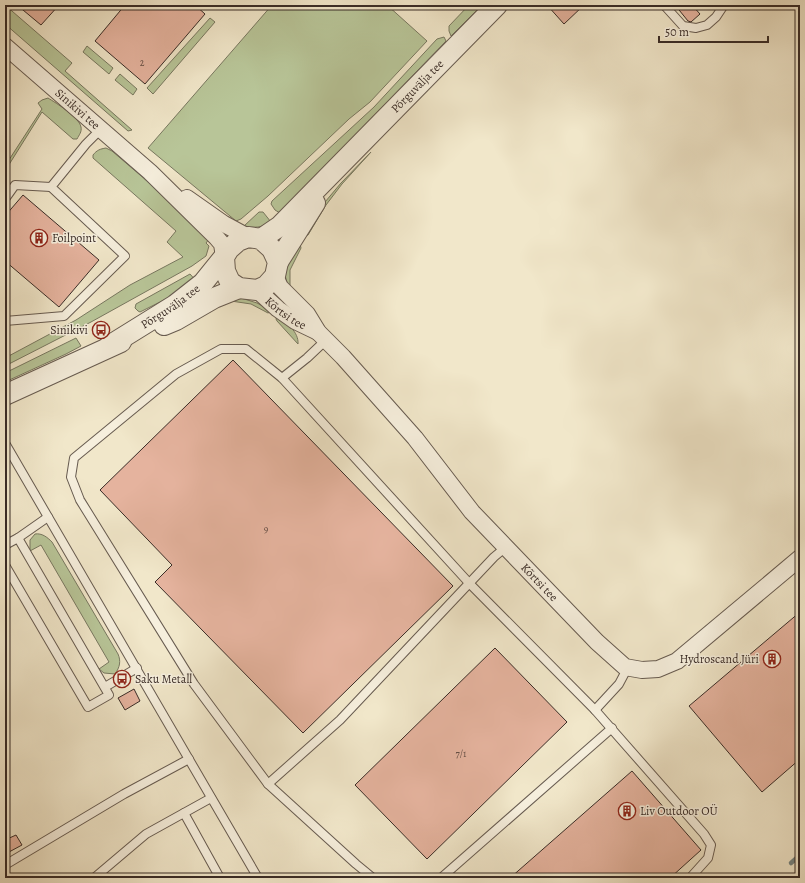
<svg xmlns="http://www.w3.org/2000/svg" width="805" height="883" viewBox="0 0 805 883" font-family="Alegreya,serif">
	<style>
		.green { fill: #b8c598; stroke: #787860 }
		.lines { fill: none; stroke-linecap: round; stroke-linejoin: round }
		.stream { stroke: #758482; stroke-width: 4.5 }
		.building { fill: #e5b39e; stroke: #392c27 }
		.service-casing { stroke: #675b50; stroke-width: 10 }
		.minor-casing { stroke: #675b50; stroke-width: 18 }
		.tertiary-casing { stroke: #675b50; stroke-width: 22 }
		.service { stroke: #f6efdd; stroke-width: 8 }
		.minor { stroke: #f6efdd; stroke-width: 16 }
		.tertiary { stroke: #f6efdd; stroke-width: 20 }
		.labels { text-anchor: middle; stroke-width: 3; stroke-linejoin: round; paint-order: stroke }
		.number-label { font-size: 10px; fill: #644e45 }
		.street-label { font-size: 12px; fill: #392c27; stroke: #f6efdd }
		.poi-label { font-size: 12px; fill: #392c27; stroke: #f6efdd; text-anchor: start }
	</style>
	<rect width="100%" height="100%" fill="#f1e7ca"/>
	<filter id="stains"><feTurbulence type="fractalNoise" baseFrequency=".005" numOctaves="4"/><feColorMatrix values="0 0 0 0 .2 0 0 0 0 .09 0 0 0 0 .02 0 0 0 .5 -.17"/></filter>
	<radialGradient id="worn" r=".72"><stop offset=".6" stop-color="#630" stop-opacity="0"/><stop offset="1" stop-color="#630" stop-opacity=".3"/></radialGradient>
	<!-- green -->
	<g class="green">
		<path d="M5,5L72,63L65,71L132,130L128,131L5,24Z"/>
		<path d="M272,5H387L427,41L370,102L349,119L268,196L241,219L236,221L148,148Z"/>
		<path d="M469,5H482L451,36L449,31V26Z"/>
		<path d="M210,18L215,22L153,94L147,88Z"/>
		<path d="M444,37L446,41L280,213L275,210L271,204L272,201L374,107L437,39Z"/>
		<path d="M87,46L113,68L109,74L83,52Z"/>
		<path d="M120,74L137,89L133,95L115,80Z"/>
		<path d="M48,98C56,103 79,117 81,127C82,132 79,135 77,139H73L42,112L5,171V166L42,109L38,103L42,100Z"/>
		<path d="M106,148L112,151L210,235V238L206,243L209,246L206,256L192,266L91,322L5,366V358L76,320L130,285L183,257L167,242L176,231L93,158V155C97,150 100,149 106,148Z"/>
		<path d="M371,152L342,184L326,205L308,235L304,236L301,234L325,202L341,183Z"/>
		<path d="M259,212H263L271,222C262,228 254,228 244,226Z"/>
		<path d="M300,244L301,248L290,270V290C280,270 287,260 300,244Z"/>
		<path d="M190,274L197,282L188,288L140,312L138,311L135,308L136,304Z"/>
		<path d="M238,297L257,303L272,311L268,313L251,304L231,301Z"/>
		<path d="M277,315C286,322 299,332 298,344L277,321L276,319Z"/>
		<path d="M76,338L81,346L66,354L5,382V373Z"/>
		<path d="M35,534C42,533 47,537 52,542L118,654C121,661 120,667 115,674L104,673L99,669L109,662L41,545L30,551V540Z"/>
	</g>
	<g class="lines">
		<!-- stream -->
		<path class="stream" d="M791,863L800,855"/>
	</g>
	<!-- building -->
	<g class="building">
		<path d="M17,5H59L41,25Z"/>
		<path d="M125,5H195L205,14L145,84L95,41Z"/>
		<path d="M547,5H584L564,24Z"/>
		<path d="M675,5H692L700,14L691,22L688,21Z"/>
		<path d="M23,195L99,260L59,307L5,261V216Z"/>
		<path d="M233,360L453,586L303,733L155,582L172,565L100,490Z"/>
		<path d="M800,612V759L762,792L689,706Z"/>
		<path d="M495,648L567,722L427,859L355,785Z"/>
		<path d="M134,689L140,701L125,710L118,698Z"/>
		<path d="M632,771L701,850L670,878H510Z"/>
		<path d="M16,835L22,845L9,852L5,846V840Z"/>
	</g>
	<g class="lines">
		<defs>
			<g id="service">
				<path d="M664,5L683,26L696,28L707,25L716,17L724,5"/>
				<path d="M5,199L15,185L51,187"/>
				<path d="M5,321L64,316L125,256L51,187L86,144L101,129"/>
				<path d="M282,378L307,358L326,340"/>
				<path d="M5,443L258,878"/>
				<path d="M18,538L48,517"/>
				<path d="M5,545L18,538L109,695L88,707L5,565"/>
				<path d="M105,687L137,668"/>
				<path d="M595,710L619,684L628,667"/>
				<path d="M268,784L340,720L494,557L506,547"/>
				<path d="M184,813L220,878"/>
				<path d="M5,865L124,794L189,759"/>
				<path d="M94,878L146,834L211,798"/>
				<path d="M373,878L356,864L268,784L194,684L80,500L71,477L74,458L176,374L221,349H246L282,378L470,584L595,710L704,834L711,845L708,858L690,878"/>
				<path d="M441,878L612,728"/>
			</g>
			<g id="minor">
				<path id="s1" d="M5,46L150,172L216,237L222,244L224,257"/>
				<path d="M187,198L224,224L248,237"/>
				<path id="s2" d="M275,276L280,287L307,314L318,332L343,357L415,438L472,512L597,642L625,667L642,670L658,669L677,661L800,558"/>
				<path id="s3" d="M257,290L278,309L295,321L318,332"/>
			</g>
			<g id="tertiary">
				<path id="s4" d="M261,239L280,226L497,5"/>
				<path d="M278,262L315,203"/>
				<path d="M164,325L176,320L214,298L239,288"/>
				<path id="s5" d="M109,346L175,305L203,283L224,257L229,249L238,241L248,237L261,239L272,249L278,262L275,276L266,286L257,290L239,288L230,282L225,271L224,257"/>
				<path d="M5,395L121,342"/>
			</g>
		</defs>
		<!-- service casing -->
		<use href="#service" class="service-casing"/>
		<!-- minor casing -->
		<use href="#minor" class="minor-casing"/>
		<!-- tertiary casing -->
		<use href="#tertiary" class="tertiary-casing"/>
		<!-- service -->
		<use href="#service" class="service"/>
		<!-- minor -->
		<use href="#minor" class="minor"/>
		<!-- tertiary -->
		<use href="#tertiary" class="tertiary"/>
	</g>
	<!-- icons -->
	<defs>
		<symbol id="building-ring" viewBox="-11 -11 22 22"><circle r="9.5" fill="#f6efdd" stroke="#8f2418" stroke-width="1.5"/><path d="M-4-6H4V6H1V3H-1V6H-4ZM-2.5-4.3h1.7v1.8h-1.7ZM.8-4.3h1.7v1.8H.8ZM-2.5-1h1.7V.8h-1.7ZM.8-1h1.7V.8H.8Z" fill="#8f2418"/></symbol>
		<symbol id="bus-ring" viewBox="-11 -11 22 22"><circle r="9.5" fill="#f6efdd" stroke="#8f2418" stroke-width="1.5"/><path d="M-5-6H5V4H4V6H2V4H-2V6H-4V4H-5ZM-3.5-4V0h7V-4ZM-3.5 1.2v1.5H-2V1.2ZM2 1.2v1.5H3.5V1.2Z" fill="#8f2418"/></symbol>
	</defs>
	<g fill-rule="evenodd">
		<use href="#building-ring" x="29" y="228" width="20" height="20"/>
		<use href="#bus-ring" x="91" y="320" width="20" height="20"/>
		<use href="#building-ring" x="762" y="649" width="20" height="20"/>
		<use href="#bus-ring" x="112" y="669" width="20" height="20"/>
		<use href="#building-ring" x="617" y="801" width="20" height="20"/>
	</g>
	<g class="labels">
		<!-- number labels -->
		<g class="number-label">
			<text x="142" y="66">2</text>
			<text x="266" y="532">9</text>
			<text x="461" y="757">7/1</text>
		</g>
		<!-- street labels -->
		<g class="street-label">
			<text dy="4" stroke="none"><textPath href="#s4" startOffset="219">Põrguvälja tee</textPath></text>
			<text dy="4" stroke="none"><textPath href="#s1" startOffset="96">Sinikivi tee</textPath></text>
			<text dy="4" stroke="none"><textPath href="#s5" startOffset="73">Põrguvälja tee</textPath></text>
			<text dy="4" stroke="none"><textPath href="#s3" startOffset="37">Kõrtsi tee</textPath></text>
			<text dy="4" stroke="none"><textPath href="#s2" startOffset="406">Kõrtsi tee</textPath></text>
		</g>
		<!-- poi labels -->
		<g class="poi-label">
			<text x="52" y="242">Foilpoint</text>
			<text x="88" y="334" text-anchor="end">Sinikivi</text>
			<text x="759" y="663" text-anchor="end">Hydroscand Jüri</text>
			<text x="135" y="683">Saku Metall</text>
			<text x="640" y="815">Liv Outdoor OÜ</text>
		</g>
	</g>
	<!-- margin -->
	<rect width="805" height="883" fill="none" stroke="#f1e7ca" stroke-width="20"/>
	<rect x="6" y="6" width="793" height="871" fill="none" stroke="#392c27" stroke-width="2"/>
	<rect x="10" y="10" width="785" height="863" fill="none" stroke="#392c27"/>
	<!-- scale -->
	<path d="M659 36v6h109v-6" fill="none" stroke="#392c27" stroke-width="2"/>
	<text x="665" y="36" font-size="12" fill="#392c27" stroke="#f6efdd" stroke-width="3" paint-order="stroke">50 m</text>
	<rect width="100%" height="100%" filter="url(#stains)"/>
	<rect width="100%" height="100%" fill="url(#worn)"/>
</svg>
